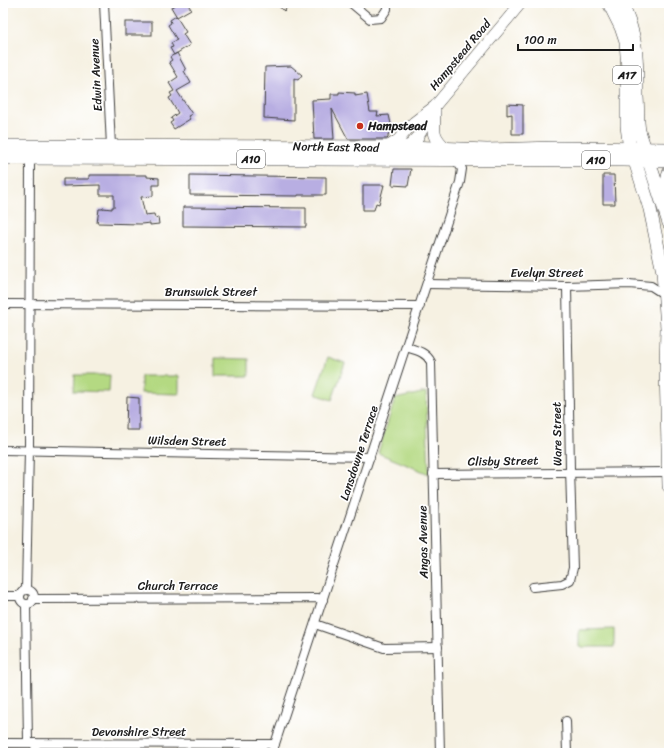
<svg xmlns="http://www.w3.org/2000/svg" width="672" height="756" viewBox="0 0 672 756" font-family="Sriracha,sans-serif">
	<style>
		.green { fill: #b4d982; stroke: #687a4f }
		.building { fill: #b8aee2 }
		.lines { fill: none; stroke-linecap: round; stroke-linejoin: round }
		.minor-casing { stroke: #3d3c3a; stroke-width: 10 }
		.secondary-casing { stroke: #3d3c3a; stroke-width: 12 }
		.trunk-casing { stroke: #3d3c3a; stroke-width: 14 }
		.minor { stroke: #fff; stroke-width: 8 }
		.secondary { stroke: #fff; stroke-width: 11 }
		.trunk { stroke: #fff; stroke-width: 13 }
		.poi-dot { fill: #c8321e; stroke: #fff; stroke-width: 1.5 }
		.labels { text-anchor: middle; stroke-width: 3.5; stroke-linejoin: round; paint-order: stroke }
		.shield { fill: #fff; stroke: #606060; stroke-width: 1 }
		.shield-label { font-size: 11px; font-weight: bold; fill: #1c1c1c }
		.street-label { font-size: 12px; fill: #1c1c1c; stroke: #fff }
		.poi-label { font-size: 12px; font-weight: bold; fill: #1c1c1c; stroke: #fff; text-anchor: start }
	</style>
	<rect width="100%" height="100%" fill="#fff"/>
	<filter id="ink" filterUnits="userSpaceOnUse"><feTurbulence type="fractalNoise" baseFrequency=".025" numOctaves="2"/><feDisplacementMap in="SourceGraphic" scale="8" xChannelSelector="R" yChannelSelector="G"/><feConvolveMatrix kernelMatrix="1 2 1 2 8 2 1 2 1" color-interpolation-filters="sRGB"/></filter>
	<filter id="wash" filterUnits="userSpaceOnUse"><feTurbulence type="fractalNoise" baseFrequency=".012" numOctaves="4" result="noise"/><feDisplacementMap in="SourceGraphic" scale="16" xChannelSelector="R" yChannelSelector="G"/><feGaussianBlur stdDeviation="0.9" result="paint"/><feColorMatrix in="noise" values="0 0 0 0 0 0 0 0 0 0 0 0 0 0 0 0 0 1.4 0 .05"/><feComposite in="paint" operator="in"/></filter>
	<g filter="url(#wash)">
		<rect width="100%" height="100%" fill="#f6f1e2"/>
		<!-- green -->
		<g class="green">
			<path d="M328,357L345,363L332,400L315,394Z"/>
			<path d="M215,358L249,359V376H215Z"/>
			<path d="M75,375H110L109,392L74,391Z"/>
			<path d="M141,376H179V394L141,393Z"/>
			<path d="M426,392L429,474L378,453L395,399Z"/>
			<path d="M614,629V647H579V630Z"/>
		</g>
		<g id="blocks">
			<!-- building -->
			<g class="building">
				<path d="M179,3H187L191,9L177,17L171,7Z"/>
				<path d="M275,3H291L284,11Z"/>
				<path d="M176,16L186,32L183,34L190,45L174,55L170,48L173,47L171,43L177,40L168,25L171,23L170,20Z"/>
				<rect x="125" y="22" width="27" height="13"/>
				<path d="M177,53L186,70L184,71L191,83L177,91L192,114L188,116L190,119L174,129L170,123L173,121L171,118L178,113L169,98L172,96L170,93L174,91L169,83L178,77L169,62L172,60L170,57Z"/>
				<path d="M291,66L302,75L298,80L294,78V120L264,118L265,67Z"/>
				<path d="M339,92L355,93V96L367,94L370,112H378L377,116L389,115L393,133L388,134V138L387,139H348L332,109L334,139H314L312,100L331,99V94H339Z"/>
				<path d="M507,104L523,105V134H512V114L507,115Z"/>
				<path d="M394,169H411L408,186L392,185Z"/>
				<path d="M89,175H147V177L159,178V185H153V196L141,197L145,215L154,214L155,218L158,217L159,224L150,225V223L141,224L97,223L99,209H103V208L112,209V207H114V195H100V185L63,186V179H89Z"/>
				<path d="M190,175L326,177V195H298V196L190,195Z"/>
				<path d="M603,175H614L615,204H603Z"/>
				<path d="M363,185H384L379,204L376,203L374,210H363Z"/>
				<path d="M183,207L306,208V227L183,226Z"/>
				<path d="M127,397L139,398V430H126Z"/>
			</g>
		</g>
	</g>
	<g filter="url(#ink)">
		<use href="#blocks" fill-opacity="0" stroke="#3d3c3a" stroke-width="1"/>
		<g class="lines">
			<defs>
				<g id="minor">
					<path d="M104,3L111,146"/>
					<path d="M351,3L370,19L381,18L387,9V3"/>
					<path d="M427,284L567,286L629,284L651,286L665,295"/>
					<path d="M3,304L420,306"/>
					<path d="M406,347C416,350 426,352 431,362L440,753"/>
					<path d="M3,450L370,457"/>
					<path d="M433,474L669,472"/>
					<path d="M533,587L562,584L570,580L573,568L570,469L567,286"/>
					<path d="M26,590L29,450L30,158"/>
					<circle cx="27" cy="597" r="7"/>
					<path d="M3,596H20"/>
					<path d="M33,599L318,598L323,600"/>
					<path d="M26,604L28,743"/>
					<path d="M315,624L384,648L438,647"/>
					<path d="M566,721L567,753"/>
					<path d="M3,743L275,744"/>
					<path d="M35,743L36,753"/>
					<path d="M272,753L460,182L462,169L456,160"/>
				</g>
				<g id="secondary">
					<path d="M408,147L418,137L434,110"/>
					<path d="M386,148L399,139L414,122L435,106L521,3"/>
				</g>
				<g id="trunk">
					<path d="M609,3L621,27L626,42L628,69L627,84V126L629,142L650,209L663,272L667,328L666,368L669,486"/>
					<path d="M621,3C638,37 637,60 637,97C638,108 637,120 639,131L669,223"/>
					<path d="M434,111C434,129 430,136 446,149"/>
					<path d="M3,146L408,147L487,150L556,148L669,149"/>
					<path d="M3,158L624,160L669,161"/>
					<path d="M663,200L669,173"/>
				</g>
			</defs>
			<!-- minor casing -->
			<use href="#minor" class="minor-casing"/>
			<!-- secondary casing -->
			<use href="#secondary" class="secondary-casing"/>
			<!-- trunk casing -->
			<use href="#trunk" class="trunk-casing"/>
			<!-- minor -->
			<use href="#minor" class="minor"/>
			<!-- secondary -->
			<use href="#secondary" class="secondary"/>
			<!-- trunk -->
			<use href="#trunk" class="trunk"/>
		</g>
	</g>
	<!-- markers -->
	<circle class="poi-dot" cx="360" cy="126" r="4"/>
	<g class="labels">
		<!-- shield labels -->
		<g class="shield">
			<rect x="613" y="66" width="28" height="18" rx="3"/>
			<rect x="237" y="150" width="28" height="18" rx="3"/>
			<rect x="582" y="151" width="28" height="18" rx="3"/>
		</g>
		<g class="shield-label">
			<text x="627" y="79">A17</text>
			<text x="251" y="163">A10</text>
			<text x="596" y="164">A10</text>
		</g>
		<!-- street labels -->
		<g class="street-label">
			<text transform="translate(460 55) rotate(-50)" y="4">Hampstead Road</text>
			<text transform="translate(96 75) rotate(-93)" y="4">Edwin Avenue</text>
			<text transform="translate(336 147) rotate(1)" y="4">North East Road</text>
			<text x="547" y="277">Evelyn Street</text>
			<text x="211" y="296">Brunswick Street</text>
			<text transform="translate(557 434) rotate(-91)" y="4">Ware Street</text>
			<text transform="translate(187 441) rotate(1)" y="4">Wilsden Street</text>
			<text transform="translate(359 453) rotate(-72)" y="4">Lansdowne Terrace</text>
			<text transform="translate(503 461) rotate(-1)" y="4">Clisby Street</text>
			<text transform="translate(423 542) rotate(-91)" y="4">Angas Avenue</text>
			<text x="178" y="590">Church Terrace</text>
			<text x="139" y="736">Devonshire Street</text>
		</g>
		<!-- poi labels -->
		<g class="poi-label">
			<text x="368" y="130">Hampstead</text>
		</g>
	</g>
	<!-- margin -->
	<rect width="672" height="756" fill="none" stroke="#fff" stroke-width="16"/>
	<!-- scale -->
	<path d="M518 44v6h115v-6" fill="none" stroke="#1c1c1c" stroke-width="2"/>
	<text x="524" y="44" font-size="12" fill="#1c1c1c" stroke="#ffffff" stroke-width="3" paint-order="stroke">100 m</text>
</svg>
